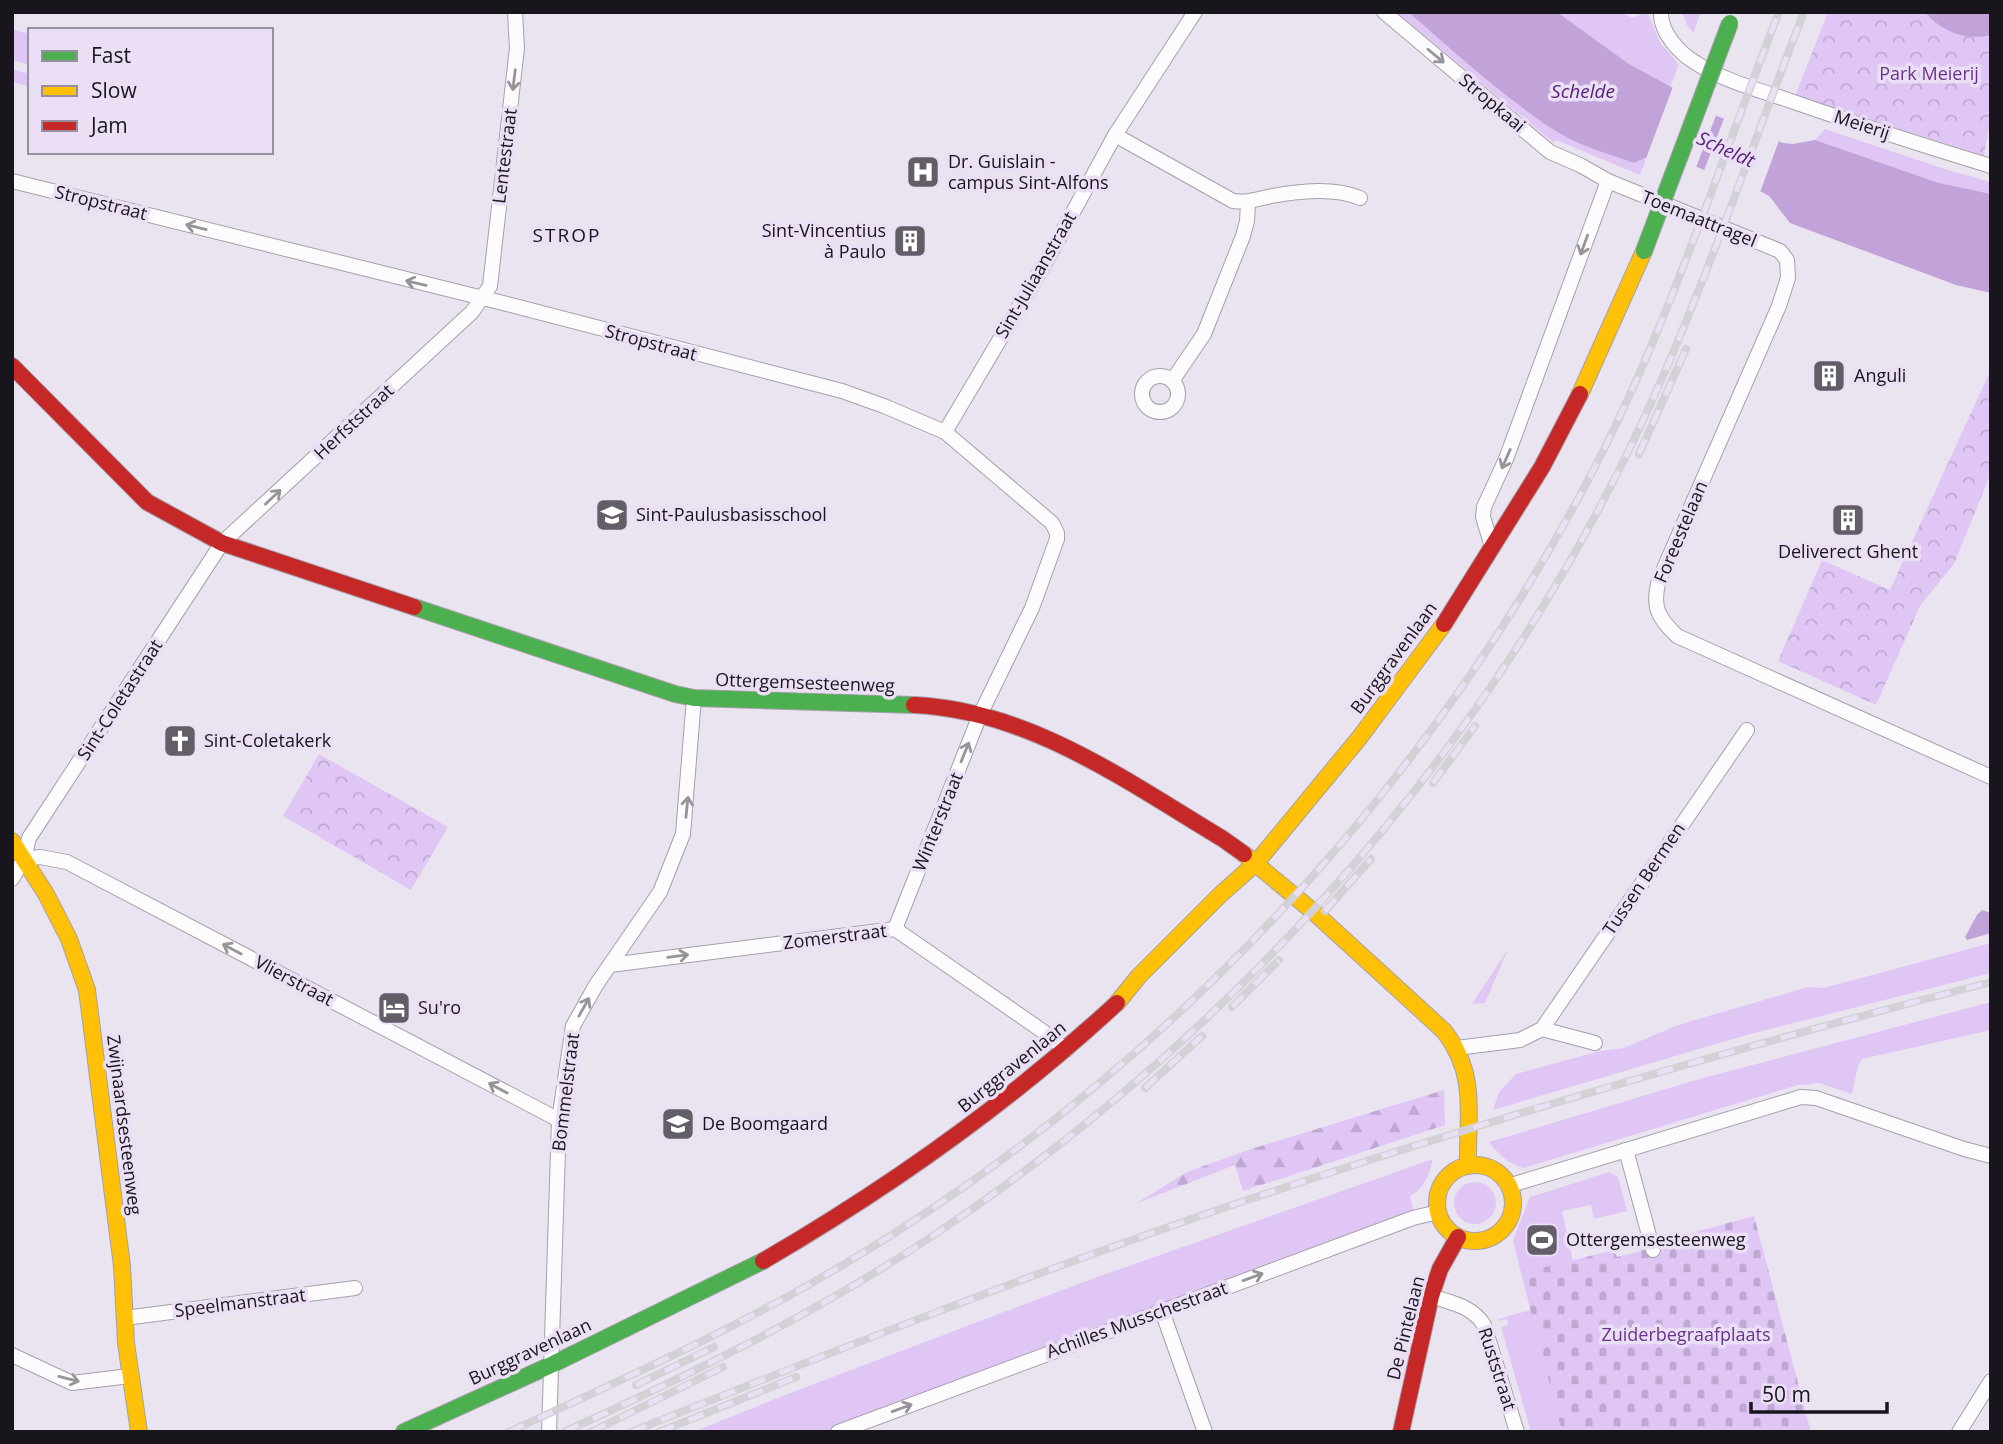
<svg xmlns="http://www.w3.org/2000/svg" width="2003" height="1444" viewBox="0 0 2003 1444" font-family="'Open Sans',sans-serif">
	<style>
		.grass { fill: #e0c6f5 }
		.forest { fill: url(#forest-firs) }
		.cemetery { fill: url(#cemetery-stones) }
		.park { fill: url(#park-crowns) }
		.water { fill: #c1a2d9 }
		.pier { fill: #eae4f0 }
		.lines { fill: none; stroke-linecap: round; stroke-linejoin: round }
		.street-casing { stroke: #a5a0a9; stroke-width: 16 }
		.fast-casing { stroke: #a5a0a9; stroke-width: 18 }
		.slow-casing { stroke: #a5a0a9; stroke-width: 18 }
		.jam-casing { stroke: #a5a0a9; stroke-width: 18 }
		.street { stroke: #fcfbfd; stroke-width: 14 }
		.fast { stroke: #4caf50; stroke-width: 16 }
		.slow { stroke: #ffc107; stroke-width: 16 }
		.jam { stroke: #c62828; stroke-width: 16 }
		.rail-casing { stroke: #d3d1d5; stroke-width: 8 }
		.rail { stroke: #ebdff5; stroke-width: 5; stroke-dasharray: 16; stroke-linecap: butt }
		.fast-bridge-casing { stroke: #a5a0a9; stroke-width: 18; stroke-linecap: butt }
		.fast-bridge { stroke: #4caf50; stroke-width: 16 }
		.oneway { stroke: #969498 }
		.labels { text-anchor: middle; stroke-width: 7; stroke-linejoin: round; paint-order: stroke }
		.park-label { font-size: 18px; fill: #68348b; stroke: #ebdff5 }
		.street-label { font-size: 18px; fill: #19151c; stroke: #ebdff5 }
		.poi-label { font-size: 18px; fill: #19151c; stroke: #ebdff5; text-anchor: start }
		.water-label { font-size: 19px; font-style: italic; fill: #572179; stroke: #ebdff5 }
		.neighbourhood-label { font-size: 19px; letter-spacing: 2px; fill: #19151c; stroke: #ebdff5 }
	</style>
	<defs>
		<pattern id="forest-firs" width="22" height="20" patternUnits="userSpaceOnUse" patternTransform="scale(1.75)"><rect width="22" height="20" fill="#e0c6f5"/><path d="M5 1l3.5 6h-7zM16 11l3.5 6h-7z" fill="#c0a9d1"/></pattern>
		<pattern id="cemetery-stones" width="16" height="16" patternUnits="userSpaceOnUse" patternTransform="scale(1.75)"><rect width="16" height="16" fill="#e0c6f5"/><path d="M2 7V4a2 2 0 0 1 4 0v3zM10 15v-3a2 2 0 0 1 4 0v3z" fill="#c0a9d1"/></pattern>
		<pattern id="park-crowns" width="20" height="18" patternUnits="userSpaceOnUse" patternTransform="scale(1.75)"><rect width="20" height="18" fill="#e0c6f5"/><path d="M2 6a3 3 0 1 1 6 0M12 15a3 3 0 1 1 6 0" fill="none" stroke="#c0a9d1"/></pattern>
	</defs>
	<rect width="100%" height="100%" fill="#eae4f0"/>
	<!-- grass -->
	<g class="grass">
		<path d="M1396,12H1408C1456,52 1506,101 1559,133C1582,147 1609,154 1634,163L1647,157L1640,175L1556,140L1553,142Z"/>
		<path d="M1557,12H1622L1632,18L1647,12L1660,42L1679,65L1670,87L1629,64Z"/>
		<path d="M1682,12H1701L1693,33L1687,25Z"/>
		<path d="M12,29L30,34V65L12,60Z"/>
		<path d="M12,69L30,74V87L12,82Z"/>
		<path d="M1825,129L1951,171L1991,182V194L1939,183L1815,140Z"/>
		<path d="M1991,943V973L1743,1036L1493,1110L1499,1092L1516,1074L1600,1051L1624,1048L1678,1025L1808,987L1824,988Z"/>
		<path d="M1508,949L1485,1003L1472,1004Z"/>
		<path d="M1991,1002V1030L1862,1059L1858,1066L1852,1094L1819,1083L1798,1085L1523,1168C1508,1163 1499,1155 1489,1142L1696,1080Z"/>
		<path d="M1433,1159C1429,1175 1425,1188 1410,1196L1414,1213L826,1432H693L785,1395L1089,1280Z"/>
		<path d="M1609,1172L1618,1177L1627,1211L1594,1219L1591,1205L1562,1211L1573,1261L1521,1273L1513,1240L1530,1197Z"/>
		<circle cx="1475" cy="1203" r="21"/>
		<path d="M1531,1310L1562,1432H1531L1501,1327L1508,1325L1507,1319L1499,1321L1498,1319Z"/>
	</g>
	<!-- forest -->
	<path class="forest" d="M1444,1090L1445,1125L1243,1191L1235,1165L1135,1204L1187,1172L1251,1149Z"/>
	<!-- cemetery -->
	<path class="cemetery" d="M1754,1216L1811,1432H1562L1521,1273L1614,1250L1617,1257L1641,1251L1640,1247Z"/>
	<!-- park -->
	<g class="park">
		<path d="M1828,12H1991V117L1984,156L1795,96Z"/>
		<path d="M1991,369V473L1954,564L1920,606L1876,705L1778,661L1822,560L1890,590Z"/>
		<path d="M319,754L448,827L411,890L283,816Z"/>
	</g>
	<!-- water -->
	<g class="water">
		<path d="M1408,12H1557L1629,64L1675,89L1683,102L1783,143L1793,144L1815,140L1939,183L1991,194V293L1956,285L1790,223L1770,197L1764,193L1658,152L1634,163C1609,154 1582,147 1559,133C1507,101 1455,52 1408,12Z"/>
		<path d="M1925,12H1991V35C1967,41 1941,32 1925,12Z"/>
		<path d="M1982,910L1991,913V933L1967,940L1965,937L1977,915Z"/>
	</g>
	<!-- pier -->
	<g class="pier">
		<path d="M1674,84L1685,100L1717,113L1695,170L1658,156L1645,161Z"/>
		<path d="M1725,116L1780,138L1759,195L1703,173Z"/>
	</g>
	<g class="lines">
		<defs>
			<g id="street">
				<path d="M1384,12L1550,152L1580,165L1608,181L1780,251L1787,260L1788,278L1779,306L1659,580C1652,606 1657,617 1677,636L1991,777"/>
				<path d="M1661,12C1660,32 1679,53 1696,63C1724,81 1759,90 1791,101C1857,124 1924,146 1991,166"/>
				<path d="M1115,135L1233,201C1248,203 1257,199 1272,196C1300,191 1334,187 1360,198"/>
				<path d="M12,181L499,302L842,391L884,406L945,432L1052,523L1057,533V539L1032,608L980,715L895,929"/>
				<circle cx="1160" cy="394" r="18"/>
				<path d="M1172,381L1204,334L1243,236L1247,221L1248,203"/>
				<path d="M945,432L1048,258L1115,135L1195,12"/>
				<path d="M1492,547L1483,517L1484,507L1506,459L1608,181"/>
				<path d="M24,859L40,857L67,862L559,1120"/>
				<path d="M12,879L24,859L29,838L222,543L472,312L490,286L517,48L515,12"/>
				<path d="M610,965L895,929L1041,1030L1066,1050"/>
				<path d="M1542,1029L1595,1043"/>
				<path d="M1457,1048L1520,1040L1542,1029L1747,730"/>
				<path d="M1626,1150L1653,1250"/>
				<path d="M1508,1186L1801,1097L1816,1098L1964,1149L1991,1156"/>
				<path d="M1431,1296C1452,1303 1472,1306 1484,1325L1517,1432"/>
				<path d="M1162,1311L1205,1432"/>
				<path d="M125,1318L355,1288"/>
				<path d="M12,1355L72,1383L130,1376"/>
				<path d="M549,1432L559,1120L573,1026L596,985L660,892L683,834L694,698"/>
				<path d="M838,1432L1413,1218L1438,1212"/>
				<path d="M1959,1432L1991,1381"/>
			</g>
			<g id="fast">
				<path d="M414,607L675,694L694,698L914,705"/>
				<path d="M404,1432L551,1365L763,1261"/>
			</g>
			<g id="slow">
				<path d="M1580,394L1644,251"/>
				<path d="M12,841L46,894L69,939L87,990L122,1266L126,1343L139,1432"/>
				<path d="M1244,854L1316,914L1444,1031C1478,1075 1467,1114 1468,1166"/>
				<path d="M1117,1003L1139,976L1221,894L1256,863L1360,737L1444,624"/>
				<circle cx="1475" cy="1203" r="38"/>
			</g>
			<g id="jam">
				<path d="M12,366L147,502L222,543L414,607"/>
				<path d="M1444,624L1542,467L1580,394"/>
				<path d="M914,705C1029,710 1128,782 1223,839L1244,854"/>
				<path d="M763,1261C890,1187 1009,1103 1117,1003"/>
				<path d="M1401,1432L1431,1296L1440,1269L1458,1237"/>
			</g>
		</defs>
		<!-- street casing -->
		<use href="#street" class="street-casing"/>
		<!-- fast casing -->
		<use href="#fast" class="fast-casing"/>
		<!-- slow casing -->
		<use href="#slow" class="slow-casing"/>
		<!-- jam casing -->
		<use href="#jam" class="jam-casing"/>
		<!-- street -->
		<use href="#street" class="street"/>
		<!-- fast -->
		<use href="#fast" class="fast"/>
		<!-- slow -->
		<use href="#slow" class="slow"/>
		<!-- jam -->
		<use href="#jam" class="jam"/>
		<defs>
			<g id="rail">
				<path d="M1639,454L1686,349"/>
				<path d="M1433,783L1475,726"/>
				<path d="M1325,911L1371,859"/>
				<path d="M1232,1007L1279,960"/>
				<path d="M1145,1088L1202,1036"/>
				<path d="M636,1385L714,1347"/>
				<path d="M509,1432C623,1379 738,1328 846,1263C1163,1074 1428,791 1597,463C1671,318 1720,163 1779,12"/>
				<path d="M564,1432C689,1375 813,1315 928,1239C1215,1049 1460,783 1616,476C1692,327 1743,168 1804,12"/>
				<path d="M591,1432L723,1367"/>
				<path d="M631,1432C834,1351 1037,1271 1244,1201C1490,1119 1739,1047 1991,982"/>
				<path d="M659,1432L796,1377"/>
			</g>
		</defs>
		<!-- rail casing -->
		<use href="#rail" class="rail-casing"/>
		<!-- rail -->
		<use href="#rail" class="rail"/>
		<defs>
			<path id="fast-bridge" d="M1644,251L1730,23"/>
		</defs>
		<!-- fast-bridge casing -->
		<use href="#fast-bridge" class="fast-bridge-casing"/>
		<!-- fast-bridge -->
		<use href="#fast-bridge" class="fast-bridge"/>
	</g>
	<!-- one-way arrows -->
	<defs><path id="oneway-shaft" d="M-6 0H5M1.5-3L5.5 0L1.5 3" fill="none" stroke-width="1.6" stroke-linecap="round" stroke-linejoin="round" transform="scale(1.75)"/></defs>
	<g class="oneway">
		<use href="#oneway-shaft" transform="translate(1436 56) rotate(40)"/>
		<use href="#oneway-shaft" transform="translate(514 80) rotate(97)"/>
		<use href="#oneway-shaft" transform="translate(196 227) rotate(-166)"/>
		<use href="#oneway-shaft" transform="translate(1584 245) rotate(110)"/>
		<use href="#oneway-shaft" transform="translate(416 283) rotate(-167)"/>
		<use href="#oneway-shaft" transform="translate(1506 459) rotate(114)"/>
		<use href="#oneway-shaft" transform="translate(273 497) rotate(-43)"/>
		<use href="#oneway-shaft" transform="translate(965 752) rotate(-68)"/>
		<use href="#oneway-shaft" transform="translate(687 807) rotate(-84)"/>
		<use href="#oneway-shaft" transform="translate(232 949) rotate(-152)"/>
		<use href="#oneway-shaft" transform="translate(678 956) rotate(-7)"/>
		<use href="#oneway-shaft" transform="translate(584 1007) rotate(-61)"/>
		<use href="#oneway-shaft" transform="translate(498 1088) rotate(-152)"/>
		<use href="#oneway-shaft" transform="translate(1253 1277) rotate(-20)"/>
		<use href="#oneway-shaft" transform="translate(69 1379) rotate(14)"/>
		<use href="#oneway-shaft" transform="translate(902 1408) rotate(-20)"/>
	</g>
	<!-- icons -->
	<defs>
		<symbol id="hospital-square" viewBox="-11 -11 22 22"><rect x="-9" y="-9" width="18" height="18" rx="4" fill="#625d66" stroke="#ebdff5"/><path d="M-5-5h3v3.5h4V-5h3V5h-3V1.5h-4V5h-3Z" fill="#fff"/></symbol>
		<symbol id="building-square" viewBox="-11 -11 22 22"><rect x="-9" y="-9" width="18" height="18" rx="4" fill="#625d66" stroke="#ebdff5"/><path d="M-4-6H4V6H1V3H-1V6H-4ZM-2.5-4.3h1.7v1.8h-1.7ZM.8-4.3h1.7v1.8H.8ZM-2.5-1h1.7V.8h-1.7ZM.8-1h1.7V.8H.8Z" fill="#fff"/></symbol>
		<symbol id="school-square" viewBox="-11 -11 22 22"><rect x="-9" y="-9" width="18" height="18" rx="4" fill="#625d66" stroke="#ebdff5"/><path d="M0-5L7-2L0 1L-7-2ZM-4 1L0 2.5L4 1V4Q0 6-4 4Z" fill="#fff"/></symbol>
		<symbol id="church-square" viewBox="-11 -11 22 22"><rect x="-9" y="-9" width="18" height="18" rx="4" fill="#625d66" stroke="#ebdff5"/><path d="M-1.2-6h2.4v3.5h3.3v2.4h-3.3V6h-2.4V-.1h-3.3v-2.4h3.3Z" fill="#fff"/></symbol>
		<symbol id="hotel-square" viewBox="-11 -11 22 22"><rect x="-9" y="-9" width="18" height="18" rx="4" fill="#625d66" stroke="#ebdff5"/><path d="M-6-4.5h1.5V1H6V5H4.5V3h-9V5H-6ZM-4 0a1.8 1.8 0 1 1 3.6 0ZM.5 0V-2.5h3Q6-2.5 6 0Z" fill="#fff"/></symbol>
		<symbol id="stadium-square" viewBox="-11 -11 22 22"><rect x="-9" y="-9" width="18" height="18" rx="4" fill="#625d66" stroke="#ebdff5"/><path d="M0-5a6.5 5 0 1 0 0 10a6.5 5 0 1 0 0-10ZM-3.5-1.8h7v3.6h-7Z" fill="#fff"/></symbol>
	</defs>
	<g fill-rule="evenodd">
		<use href="#hospital-square" x="904" y="153" width="38" height="38"/>
		<use href="#building-square" x="891" y="222" width="38" height="38"/>
		<use href="#building-square" x="1810" y="357" width="38" height="38"/>
		<use href="#school-square" x="593" y="496" width="38" height="38"/>
		<use href="#building-square" x="1829" y="501" width="38" height="38"/>
		<use href="#church-square" x="161" y="722" width="38" height="38"/>
		<use href="#hotel-square" x="375" y="989" width="38" height="38"/>
		<use href="#school-square" x="659" y="1105" width="38" height="38"/>
		<use href="#stadium-square" x="1523" y="1221" width="38" height="38"/>
	</g>
	<g class="labels">
		<!-- park labels -->
		<g class="park-label">
			<text x="1929" y="80">Park Meierij</text>
			<text x="1686" y="1341">Zuiderbegraafplaats</text>
		</g>
		<!-- street labels -->
		<g class="street-label">
			<text transform="translate(1492 103) rotate(40)" y="6">Stropkaai</text>
			<text transform="translate(1862 125) rotate(18)" y="6">Meierij</text>
			<text transform="translate(505 156) rotate(-83)" y="6">Lentestraat</text>
			<text transform="translate(101 203) rotate(14)" y="6">Stropstraat</text>
			<text transform="translate(1699 219) rotate(22)" y="6">Toemaattragel</text>
			<text transform="translate(1036 275) rotate(-60)" y="6">Sint-Juliaanstraat</text>
			<text transform="translate(651 343) rotate(15)" y="6">Stropstraat</text>
			<text transform="translate(354 422) rotate(-43)" y="6">Herfststraat</text>
			<text transform="translate(1681 532) rotate(-67)" y="6">Foreestelaan</text>
			<text transform="translate(1394 658) rotate(-54)" y="6">Burggravenlaan</text>
			<text transform="translate(805 683) rotate(2)" y="6">Ottergemsesteenweg</text>
			<text transform="translate(120 700) rotate(-57)" y="6">Sint-Coletastraat</text>
			<text transform="translate(938 822) rotate(-68)" y="6">Winterstraat</text>
			<text transform="translate(1644 879) rotate(-56)" y="6">Tussen Bermen</text>
			<text transform="translate(835 937) rotate(-7)" y="6">Zomerstraat</text>
			<text transform="translate(294 981) rotate(28)" y="6">Vlierstraat</text>
			<text transform="translate(1012 1067) rotate(-39)" y="6">Burggravenlaan</text>
			<text transform="translate(566 1092) rotate(-83)" y="6">Bommelstraat</text>
			<text transform="translate(124 1125) rotate(83)" y="6">Zwijnaardsesteenweg</text>
			<text transform="translate(240 1303) rotate(-7)" y="6">Speelmanstraat</text>
			<text transform="translate(1137 1320) rotate(-20)" y="6">Achilles Musschestraat</text>
			<text transform="translate(1406 1328) rotate(-76)" y="6">De Pintelaan</text>
			<text transform="translate(530 1352) rotate(-25)" y="6">Burggravenlaan</text>
			<text transform="translate(1497 1369) rotate(72)" y="6">Ruststraat</text>
		</g>
		<!-- poi labels -->
		<g class="poi-label">
			<text x="948" y="168">Dr. Guislain -<tspan x="948" dy="21">campus Sint-Alfons</tspan></text>
			<text x="886" y="237" text-anchor="end">Sint-Vincentius<tspan x="886" dy="21">à Paulo</tspan></text>
			<text x="1854" y="382">Anguli</text>
			<text x="636" y="521">Sint-Paulusbasisschool</text>
			<text x="1848" y="558" text-anchor="middle">Deliverect Ghent</text>
			<text x="204" y="747">Sint-Coletakerk</text>
			<text x="418" y="1014">Su'ro</text>
			<text x="702" y="1130">De Boomgaard</text>
			<text x="1566" y="1246">Ottergemsesteenweg</text>
		</g>
		<!-- water labels -->
		<g class="water-label">
			<text x="1583" y="98">Schelde</text>
			<text transform="translate(1726 149) rotate(24)" y="7">Scheldt</text>
		</g>
		<!-- neighbourhood labels -->
		<g class="neighbourhood-label">
			<text x="567" y="242">STROP</text>
		</g>
	</g>
	<!-- border -->
	<rect width="2003" height="1444" fill="none" stroke="#19151c" stroke-width="28"/>
	<!-- legend -->
	<rect x="28" y="28" width="245" height="126" fill="#ebdff5" stroke="#978e9e" stroke-width="2"/>
	<rect x="42" y="51" width="35" height="10" fill="#4caf50" stroke="#978e9e" stroke-width="2"/>
	<text x="91" y="63" font-size="21" fill="#19151c">Fast</text>
	<rect x="42" y="86" width="35" height="10" fill="#ffc107" stroke="#978e9e" stroke-width="2"/>
	<text x="91" y="98" font-size="21" fill="#19151c">Slow</text>
	<rect x="42" y="121" width="35" height="10" fill="#c62828" stroke="#978e9e" stroke-width="2"/>
	<text x="91" y="133" font-size="21" fill="#19151c">Jam</text>
	<!-- scale -->
	<path d="M1751 1402v10h136v-10" fill="none" stroke="#19151c" stroke-width="3.5"/>
	<text x="1762" y="1402" font-size="21" fill="#19151c" stroke="#ebdff5" stroke-width="5" paint-order="stroke">50 m</text>
</svg>
